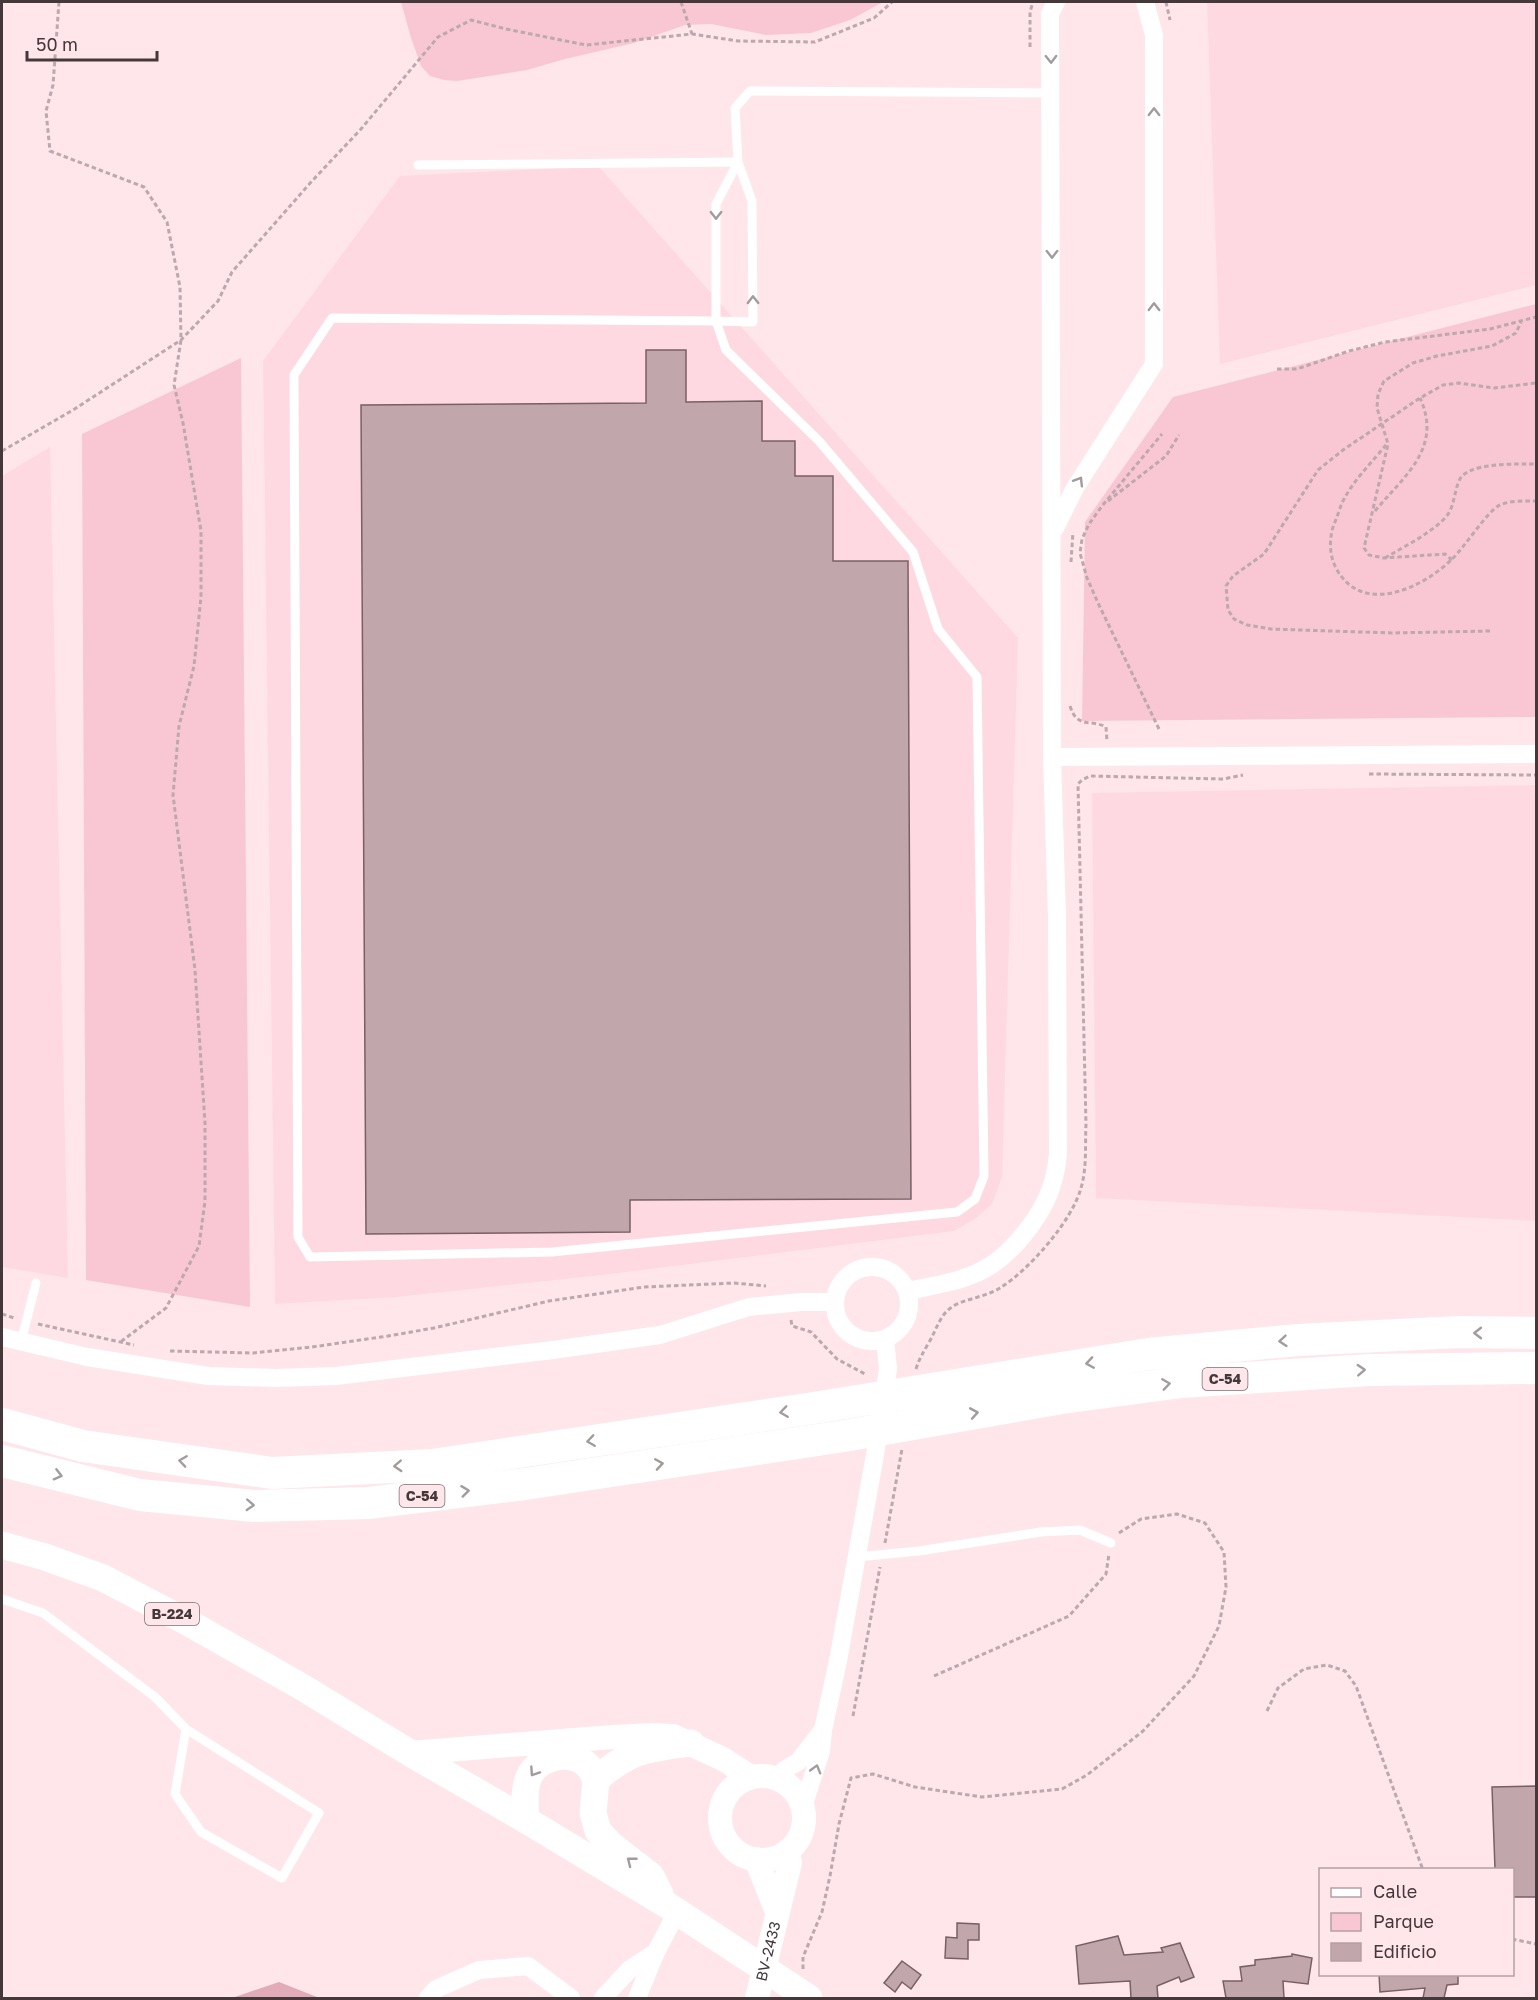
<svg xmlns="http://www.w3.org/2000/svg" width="1538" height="2000" viewBox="0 0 1538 2000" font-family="'Golos Text',sans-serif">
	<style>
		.built { fill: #fed9e1 }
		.green { fill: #f9c7d3 }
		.forest { fill: #e1abb8 }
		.building { fill: #c1a6ac; stroke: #796066; stroke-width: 1.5 }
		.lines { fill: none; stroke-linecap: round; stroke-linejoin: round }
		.path { stroke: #bca8ad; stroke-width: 3; stroke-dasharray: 4.5 3; stroke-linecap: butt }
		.lane { stroke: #fff; stroke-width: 9 }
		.street { stroke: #fff; stroke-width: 18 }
		.secondary { stroke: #fff; stroke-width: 24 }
		.primary { stroke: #fff; stroke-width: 27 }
		.highway { stroke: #fff; stroke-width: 32 }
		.oneway { stroke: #a29c9d }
		.labels { text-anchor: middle; stroke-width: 6; stroke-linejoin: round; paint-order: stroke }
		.shield { fill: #fee6eb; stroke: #7c6c70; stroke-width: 1.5 }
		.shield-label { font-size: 14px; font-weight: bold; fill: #44383b }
		.street-label { font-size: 15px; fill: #44383b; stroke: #fee6eb }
	</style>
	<rect width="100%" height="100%" fill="#fee6eb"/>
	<!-- built -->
	<g class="built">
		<path d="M1207,2H1536V285L1220,364Z"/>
		<path d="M598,166L1018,638L1002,1177L992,1204L975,1219L954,1231L602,1275L396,1297L275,1304L263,361L400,176Z"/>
		<path d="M50,447L68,1278L2,1267V476Z"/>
		<path d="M1536,785V1221L1096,1198L1092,793Z"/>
	</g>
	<!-- green -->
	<g class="green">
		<path d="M401,2H883L850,20L811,33L766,35L711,24L685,25L634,43L565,59L527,70L457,81L444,80L430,76L421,66L411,38Z"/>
		<path d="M1536,304V717L1082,721L1085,522L1173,397Z"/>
		<path d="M241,358L250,1307L86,1280L82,434Z"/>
	</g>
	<!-- forest -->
	<path class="forest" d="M279,1982L317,1997L316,1998H232Z"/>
	<!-- building -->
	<g class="building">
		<path d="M646,350H686V402L762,401V441H795V476H833V561H908L911,1199L630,1200V1232L366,1234L361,405L646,403Z"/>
		<path d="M1536,1786V1897H1512V1869H1495L1492,1787Z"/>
		<path d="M957,1923L979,1924V1940H968V1959L945,1958L946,1937L957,1938Z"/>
		<path d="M1118,1936L1124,1955L1163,1952L1161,1948L1180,1943L1194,1977L1181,1982L1179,1977L1157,1986L1158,1998H1131L1130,1981L1079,1984L1076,1946Z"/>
		<path d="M1292,1954L1312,1958L1308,1984L1283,1981L1284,1998H1226L1223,1981H1242L1240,1967L1255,1965V1960L1292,1956Z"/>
		<path d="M902,1961L921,1975L911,1989L902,1982L895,1992L884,1983Z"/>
		<path d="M1379,1974H1458V1984L1447,1985L1444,1998H1423L1425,1988L1380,1992Z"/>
	</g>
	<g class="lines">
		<!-- path -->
		<g class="path">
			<path d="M59,2L53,85L46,111L50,151L144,187L167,222L180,287L181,340L174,385L183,423L201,531V597L194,666L179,726L173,795L195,970L205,1123V1201L199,1246L166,1308L119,1343"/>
			<path d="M681,2L692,34"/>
			<path d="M1166,2L1170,20"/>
			<path d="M1030,47V12L1033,2"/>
			<path d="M1277,369H1297L1349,351L1385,342L1490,329L1536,317"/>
			<path d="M1386,445C1373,461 1354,480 1344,499C1340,506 1338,516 1334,524C1329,538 1329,555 1336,568C1362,617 1423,588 1452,559C1465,547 1488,510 1500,505C1511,500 1525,501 1536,501"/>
			<path d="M2,451L73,410L181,340L218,301L232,272L312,181L361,129L438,37L471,20L506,29L586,45L692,34L738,41L815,42L874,18L892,2"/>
			<path d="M1108,501L1166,456L1179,435"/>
			<path d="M1375,511C1404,476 1443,448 1420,398"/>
			<path d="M1385,558C1405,546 1428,535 1444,519C1455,508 1453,495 1459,481C1465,462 1519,464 1536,464"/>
			<path d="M1452,560L1445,554L1384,558L1369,555L1364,548L1388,444L1377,408L1378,394L1384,381L1413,363L1437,356L1492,346L1516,333L1521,322"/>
			<path d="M1071,562L1073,532"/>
			<path d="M1490,631L1392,633L1271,629L1247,625L1234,619L1228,610L1226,586L1233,576L1264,554L1318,470L1343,450L1420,398L1443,385L1459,383L1494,388L1536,383"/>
			<path d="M1070,706C1077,729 1091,719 1106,727L1107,741"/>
			<path d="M1159,729L1098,603L1087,578L1080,553L1082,539L1089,524L1102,506L1162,434"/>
			<path d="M1369,774L1536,775"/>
			<path d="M2,1314L14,1318"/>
			<path d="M791,1320L792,1326L811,1332L837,1359L865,1374"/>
			<path d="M38,1324L134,1345"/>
			<path d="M170,1351L253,1353L312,1347L388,1336L434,1328L549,1301L644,1287L734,1283L766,1286"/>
			<path d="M916,1369C919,1359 923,1353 928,1344C938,1328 939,1313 957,1304C971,1298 987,1296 1000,1288C1029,1270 1072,1221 1081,1188C1087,1168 1085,1145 1086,1124L1078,784L1082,780L1090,776L1223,779L1243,775"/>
			<path d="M885,1543L902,1449"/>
			<path d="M934,1676L1069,1616L1106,1574L1109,1554"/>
			<path d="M1267,1711L1278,1688L1304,1669L1327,1665L1345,1671L1356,1686L1423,1870"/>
			<path d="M853,1716L880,1567"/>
			<path d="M1512,1939L1536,1944"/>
			<path d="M803,1969V1957L822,1912L830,1876L839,1824L851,1778L873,1774L915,1787L982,1797L1062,1789L1087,1775L1143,1731L1194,1676L1219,1626L1226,1587L1224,1552L1205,1523L1177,1514L1141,1519L1119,1533"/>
		</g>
		<!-- lane -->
		<g class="lane">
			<path d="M738,162L716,204V321L753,322L752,201L738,162L735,108L750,91L1051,93"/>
			<path d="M418,165L738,162"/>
			<path d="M332,318L716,321L726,350L819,441L913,552L938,629L977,677L984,1176L975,1199L957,1212L552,1252L310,1257L298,1237L294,375Z"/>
			<path d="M21,1342L36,1283"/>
			<path d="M857,1557L919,1551L1041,1532L1080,1530L1111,1543"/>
			<path d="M2,1599L43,1613L155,1697L186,1729L319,1813L282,1878L201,1832L175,1794L186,1729"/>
		</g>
		<!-- street -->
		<g class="street">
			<path d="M1055,528L1075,488L1154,364V35L1145,2"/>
			<path d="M1052,757L1536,754"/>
			<circle cx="872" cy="1304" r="37"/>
			<path d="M907,1291C932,1286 960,1282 983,1270C1012,1255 1045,1213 1053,1181C1056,1172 1057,1163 1058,1154L1057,918L1052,757L1050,14L1056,2"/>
			<path d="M2,1337L87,1357L208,1376L276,1378L336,1376L553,1350L660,1335L749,1307L801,1302H835"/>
			<path d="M779,1779L784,1770L798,1762L822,1731"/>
			<path d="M803,1807L821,1751L823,1730L838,1661L875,1455L888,1369L885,1339"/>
			<path d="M428,1998L436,1989L479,1970L528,1966L571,1998"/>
			<path d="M603,1998L630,1969L656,1952"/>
			<path d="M637,1998L656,1952L677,1912"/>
		</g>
		<!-- secondary -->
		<g class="secondary">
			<path d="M410,1753L599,1738L651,1735L673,1736L723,1759L751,1777"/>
			<circle cx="762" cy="1818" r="42"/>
			<path d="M756,1859L777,1912"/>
			<path id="s1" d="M757,1998L790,1863L788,1851"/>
		</g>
		<!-- primary -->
		<g class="primary">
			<path d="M2,1545L45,1557L103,1578L189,1623L302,1687L410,1753L526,1820L667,1905L809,1998"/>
			<path d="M526,1820C525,1805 523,1786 531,1773C542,1756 570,1750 586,1764C591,1768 593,1774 596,1780"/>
			<path d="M660,1894L651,1876L611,1845L598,1831L593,1813L596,1780C628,1750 649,1748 691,1743"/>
		</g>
		<!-- highway -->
		<g class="highway">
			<path d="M2,1424L83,1446L272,1473L432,1465L814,1408L1148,1354L1298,1340L1459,1332L1536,1333"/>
			<path d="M2,1461L140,1495L254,1506L368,1503L525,1484L844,1436L1062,1398L1182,1382L1369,1370L1536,1368"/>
		</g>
	</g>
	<!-- one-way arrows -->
	<defs><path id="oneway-chevron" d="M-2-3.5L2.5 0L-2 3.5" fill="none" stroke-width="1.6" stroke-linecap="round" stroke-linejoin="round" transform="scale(1.5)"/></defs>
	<g class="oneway">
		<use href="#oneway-chevron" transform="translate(1051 59) rotate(89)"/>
		<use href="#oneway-chevron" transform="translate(1154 112) rotate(-90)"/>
		<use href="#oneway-chevron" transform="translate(716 215) rotate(90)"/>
		<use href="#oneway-chevron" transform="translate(1052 254) rotate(90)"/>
		<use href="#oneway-chevron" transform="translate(753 300) rotate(-91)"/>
		<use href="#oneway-chevron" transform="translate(1154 307) rotate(-90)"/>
		<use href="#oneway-chevron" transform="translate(1079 481) rotate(-58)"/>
		<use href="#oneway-chevron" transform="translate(1478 1333) rotate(-180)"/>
		<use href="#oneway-chevron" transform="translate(1283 1341) rotate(175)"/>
		<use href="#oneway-chevron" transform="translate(1090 1363) rotate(171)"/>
		<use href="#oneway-chevron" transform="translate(1361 1370) rotate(-3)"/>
		<use href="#oneway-chevron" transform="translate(1166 1384) rotate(-8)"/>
		<use href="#oneway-chevron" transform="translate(784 1412) rotate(172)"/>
		<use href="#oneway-chevron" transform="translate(974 1413) rotate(-10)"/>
		<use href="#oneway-chevron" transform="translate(591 1441) rotate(172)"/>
		<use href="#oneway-chevron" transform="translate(183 1461) rotate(-172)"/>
		<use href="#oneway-chevron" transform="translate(659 1464) rotate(-9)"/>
		<use href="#oneway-chevron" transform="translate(398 1466) rotate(177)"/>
		<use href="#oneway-chevron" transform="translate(58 1475) rotate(14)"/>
		<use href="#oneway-chevron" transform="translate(465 1491) rotate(-7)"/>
		<use href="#oneway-chevron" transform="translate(250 1505) rotate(3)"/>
		<use href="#oneway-chevron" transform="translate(816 1769) rotate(-74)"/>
		<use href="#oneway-chevron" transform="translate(534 1772) rotate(124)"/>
		<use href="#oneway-chevron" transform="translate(631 1861) rotate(-142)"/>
	</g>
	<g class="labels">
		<!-- shield labels -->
		<g class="shield">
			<rect x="1202.5" y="1368" width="45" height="22" rx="4.5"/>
			<rect x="399.5" y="1485" width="45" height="22" rx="4.5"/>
			<rect x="145" y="1603" width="54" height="22" rx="4.5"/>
		</g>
		<g class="shield-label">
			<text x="1225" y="1384">C-54</text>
			<text x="422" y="1501">C-54</text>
			<text x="172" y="1619">B-224</text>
		</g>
		<!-- street labels -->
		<g class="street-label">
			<text dy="5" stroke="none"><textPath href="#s1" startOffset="48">BV-2433</textPath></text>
		</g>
	</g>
	<!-- border -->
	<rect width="1538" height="2000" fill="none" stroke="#44383b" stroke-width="6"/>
	<!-- legend -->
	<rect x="1319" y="1868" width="195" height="108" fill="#fee6eb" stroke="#b4a0a5" stroke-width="1.5"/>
	<rect x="1331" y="1888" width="30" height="9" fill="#ffffff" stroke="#b4a0a5" stroke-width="1.5"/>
	<text x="1373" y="1898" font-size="18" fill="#44383b">Calle</text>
	<rect x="1331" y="1913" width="30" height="18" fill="#f9c7d3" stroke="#b4a0a5" stroke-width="1.5"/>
	<text x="1373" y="1928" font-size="18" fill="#44383b">Parque</text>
	<rect x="1331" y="1943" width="30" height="18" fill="#c1a6ac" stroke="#b4a0a5" stroke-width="1.5"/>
	<text x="1373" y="1958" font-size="18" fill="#44383b">Edificio</text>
	<!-- scale -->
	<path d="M27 51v9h130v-9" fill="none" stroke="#44383b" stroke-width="3"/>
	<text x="36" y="51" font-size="18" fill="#44383b" stroke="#fee6eb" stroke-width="4.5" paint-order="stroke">50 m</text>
</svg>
